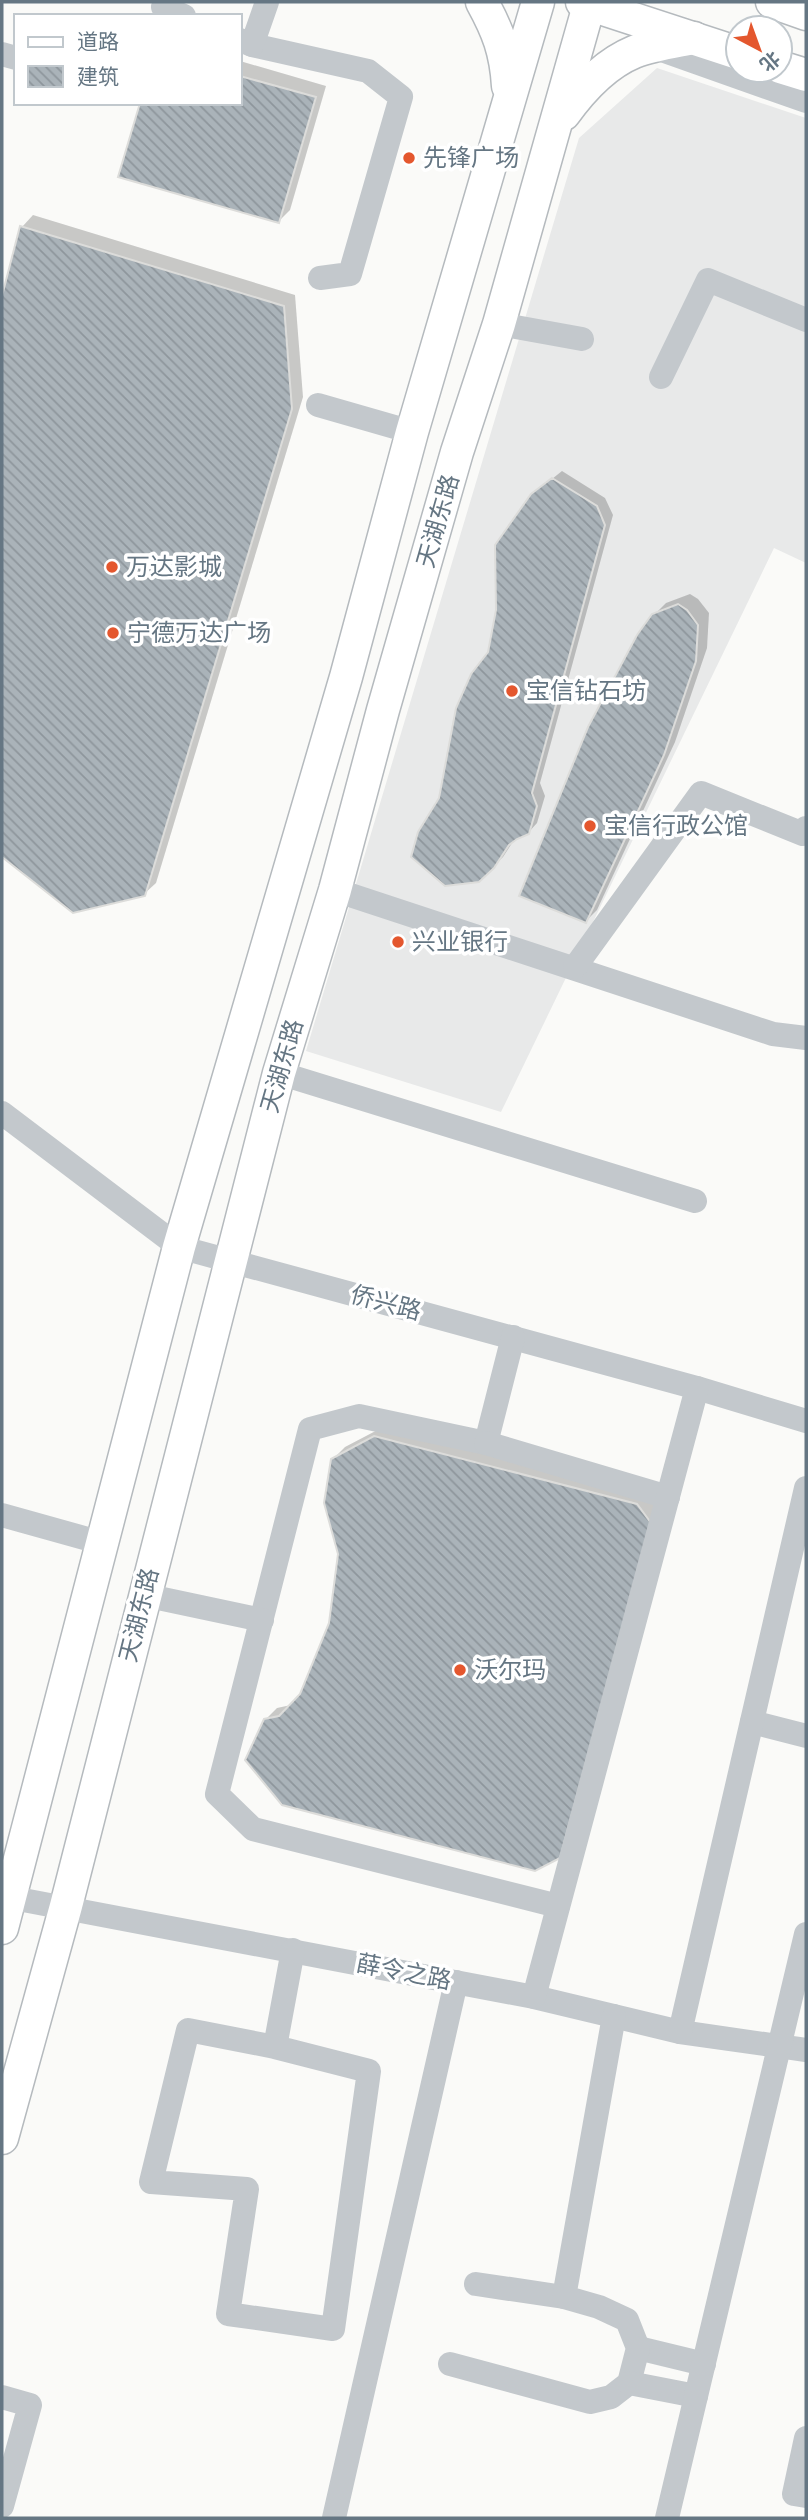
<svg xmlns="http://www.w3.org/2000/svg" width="808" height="2520" viewBox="0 0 808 2520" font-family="Jost,'Noto Sans SC',sans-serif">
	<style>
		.built { fill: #e8e9e9 }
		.shadow { fill: #0003 }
		.building { fill: url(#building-back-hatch); stroke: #dcdcda; stroke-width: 2 }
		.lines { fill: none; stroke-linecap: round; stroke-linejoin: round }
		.major-casing { stroke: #b5babe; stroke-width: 35 }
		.minor { stroke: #c3c8cc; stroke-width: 24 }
		.major { stroke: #fff; stroke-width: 32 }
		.poi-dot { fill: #e4572e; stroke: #fff; stroke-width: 2.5 }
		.labels { text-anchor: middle; stroke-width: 7; stroke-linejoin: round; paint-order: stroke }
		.poi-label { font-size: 24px; fill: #657683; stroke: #fff; text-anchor: start }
		.street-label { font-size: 24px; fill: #657683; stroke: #fff }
	</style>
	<defs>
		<pattern id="building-back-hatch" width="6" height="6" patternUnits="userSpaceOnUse" patternTransform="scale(1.75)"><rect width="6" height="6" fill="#aab3b9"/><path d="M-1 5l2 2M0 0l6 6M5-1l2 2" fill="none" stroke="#8e969c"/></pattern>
	</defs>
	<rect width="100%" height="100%" fill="#fafaf8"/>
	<!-- built -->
	<path class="built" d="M657,68L806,118V563L774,548L501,1112L306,1051L579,138Z"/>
	<!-- shadow -->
	<g class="shadow">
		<path d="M240,61L326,86L290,210L279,221L240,103Z"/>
		<path d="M33,215L295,295L303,397L156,883L144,894L73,911L2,855V303L22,227Z"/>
		<path d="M562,471L605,498L613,515L540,783L545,796L537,823L528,833L516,837L503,857L479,880L440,799L490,653L532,495Z"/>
		<path d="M690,594L698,599L709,613L707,648L675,742L597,910L586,921L654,615L666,603Z"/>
		<path d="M387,1425L648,1493L662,1511L571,1845L265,1720L277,1708L291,1705L301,1694L331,1623L340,1554L333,1459L345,1447Z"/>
	</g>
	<!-- building -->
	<g class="building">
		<path d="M240,76L316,97L279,223L118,177L140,103H240Z"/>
		<path d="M20,226L284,306L292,409L145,896L73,913L2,857V296Z"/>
		<path d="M552,478L597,506L605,525L532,793L537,806L529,834L517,839L509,845L494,868L479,882L445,886L411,857L418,832L439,798L456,708L471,674L488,652L496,610L495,545L531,494Z"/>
		<path d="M678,604L687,610L698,625L696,661L664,755L586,923L519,896L588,727L637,635L652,614Z"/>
		<path d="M374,1436L637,1504L651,1523L560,1858L535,1871L282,1805L245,1760L264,1719L279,1716L300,1694L329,1623L338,1554L324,1503L331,1459Z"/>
	</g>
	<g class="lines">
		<defs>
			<g id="major">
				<path d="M482,2C498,31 506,52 508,86"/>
				<path d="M582,2L738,53"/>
				<path d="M772,2L806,14"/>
				<path d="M780,67L806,75"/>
				<path d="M564,114C582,89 605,64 634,52C652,45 674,42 694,38"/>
				<path d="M2,1928L179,1247L346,677L412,432L538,2"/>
				<path d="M2,2138L66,1906L279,1073L335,890L383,710L457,452L499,324L590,2"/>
			</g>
		</defs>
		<!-- major casing -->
		<use href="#major" class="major-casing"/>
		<!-- minor -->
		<g class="minor">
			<path d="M163,7L184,16"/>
			<path d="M240,40L252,45L368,71L401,97L350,274L320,278"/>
			<path d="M252,45L267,2"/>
			<path d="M653,47L806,101"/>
			<path d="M2,54L16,58"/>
			<path d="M499,324L582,339"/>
			<path d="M661,377L708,280L806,320"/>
			<path d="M318,405L412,432"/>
			<path d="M335,890L773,1034L806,1038"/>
			<path d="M575,967L701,793L803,834L806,828"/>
			<path d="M279,1073L695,1201"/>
			<path d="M2,1113L179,1247L697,1388L806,1421"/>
			<path d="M513,1337L486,1443L359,1416L310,1429L217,1794L253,1829L558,1906"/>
			<path d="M486,1443L668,1497"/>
			<path d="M2,1515L102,1543"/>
			<path d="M144,1595L262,1620"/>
			<path d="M752,1722L806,1736"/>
			<path d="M2,1896L534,1997L680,2032L806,2050"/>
			<path d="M534,1997L697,1388"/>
			<path d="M680,2032L806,1488"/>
			<path d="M275,2047L188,2030L151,2182L247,2189L228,2314L333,2329L369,2071L275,2047L293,1950"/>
			<path d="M476,2284L564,2297"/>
			<path d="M638,2348L704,2364"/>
			<path d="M450,2364L590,2402L611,2397L629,2383L638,2348L627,2320L599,2307L564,2297L614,2016"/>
			<path d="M629,2383L696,2396"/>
			<path d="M2,2397L30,2405L2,2506"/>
			<path d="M806,2438L794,2494L806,2496"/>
			<path d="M334,2518L456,1982"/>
			<path d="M667,2518L806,1934"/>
		</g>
		<!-- major -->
		<use href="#major" class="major"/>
	</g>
	<!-- markers -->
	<g class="poi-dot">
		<circle cx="409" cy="158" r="7"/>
		<circle cx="112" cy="567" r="7"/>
		<circle cx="113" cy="633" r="7"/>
		<circle cx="512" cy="691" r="7"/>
		<circle cx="590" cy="826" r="7"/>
		<circle cx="398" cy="942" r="7"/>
		<circle cx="460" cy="1670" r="7"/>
	</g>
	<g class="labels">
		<!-- poi labels -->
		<g class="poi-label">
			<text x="423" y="166">先锋广场</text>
			<text x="126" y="575">万达影城</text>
			<text x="127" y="641">宁德万达广场</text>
			<text x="526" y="699">宝信钻石坊</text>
			<text x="604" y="834">宝信行政公馆</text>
			<text x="412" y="950">兴业银行</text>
			<text x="474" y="1678">沃尔玛</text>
		</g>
		<!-- street labels -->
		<g class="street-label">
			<text transform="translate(438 521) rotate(-74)" y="8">天湖东路</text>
			<text transform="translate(282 1066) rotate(-74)" y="8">天湖东路</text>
			<text transform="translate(386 1303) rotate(15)" y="8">侨兴路</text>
			<text transform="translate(139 1615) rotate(-76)" y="8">天湖东路</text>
			<text transform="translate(404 1972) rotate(11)" y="8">薛令之路</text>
		</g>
	</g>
	<!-- border -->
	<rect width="808" height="2520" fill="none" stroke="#657683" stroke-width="7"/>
	<!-- legend -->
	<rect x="14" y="14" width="228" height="91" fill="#ffffff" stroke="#c1c8cd" stroke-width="2"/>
	<rect x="28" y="37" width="35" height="10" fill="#ffffff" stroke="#c1c8cd" stroke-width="2"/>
	<text x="77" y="49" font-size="21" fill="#657683">道路</text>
	<rect x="28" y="66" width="35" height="21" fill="url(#building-back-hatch)" stroke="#c1c8cd" stroke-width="2"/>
	<text x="77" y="84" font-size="21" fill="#657683">建筑</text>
	<!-- north arrow -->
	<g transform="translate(759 49) rotate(139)"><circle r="33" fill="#ffffff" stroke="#c1c8cd" stroke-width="2"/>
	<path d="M0-5L12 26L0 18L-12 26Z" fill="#e4572e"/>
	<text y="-10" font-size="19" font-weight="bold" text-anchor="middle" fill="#657683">北</text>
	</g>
</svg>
